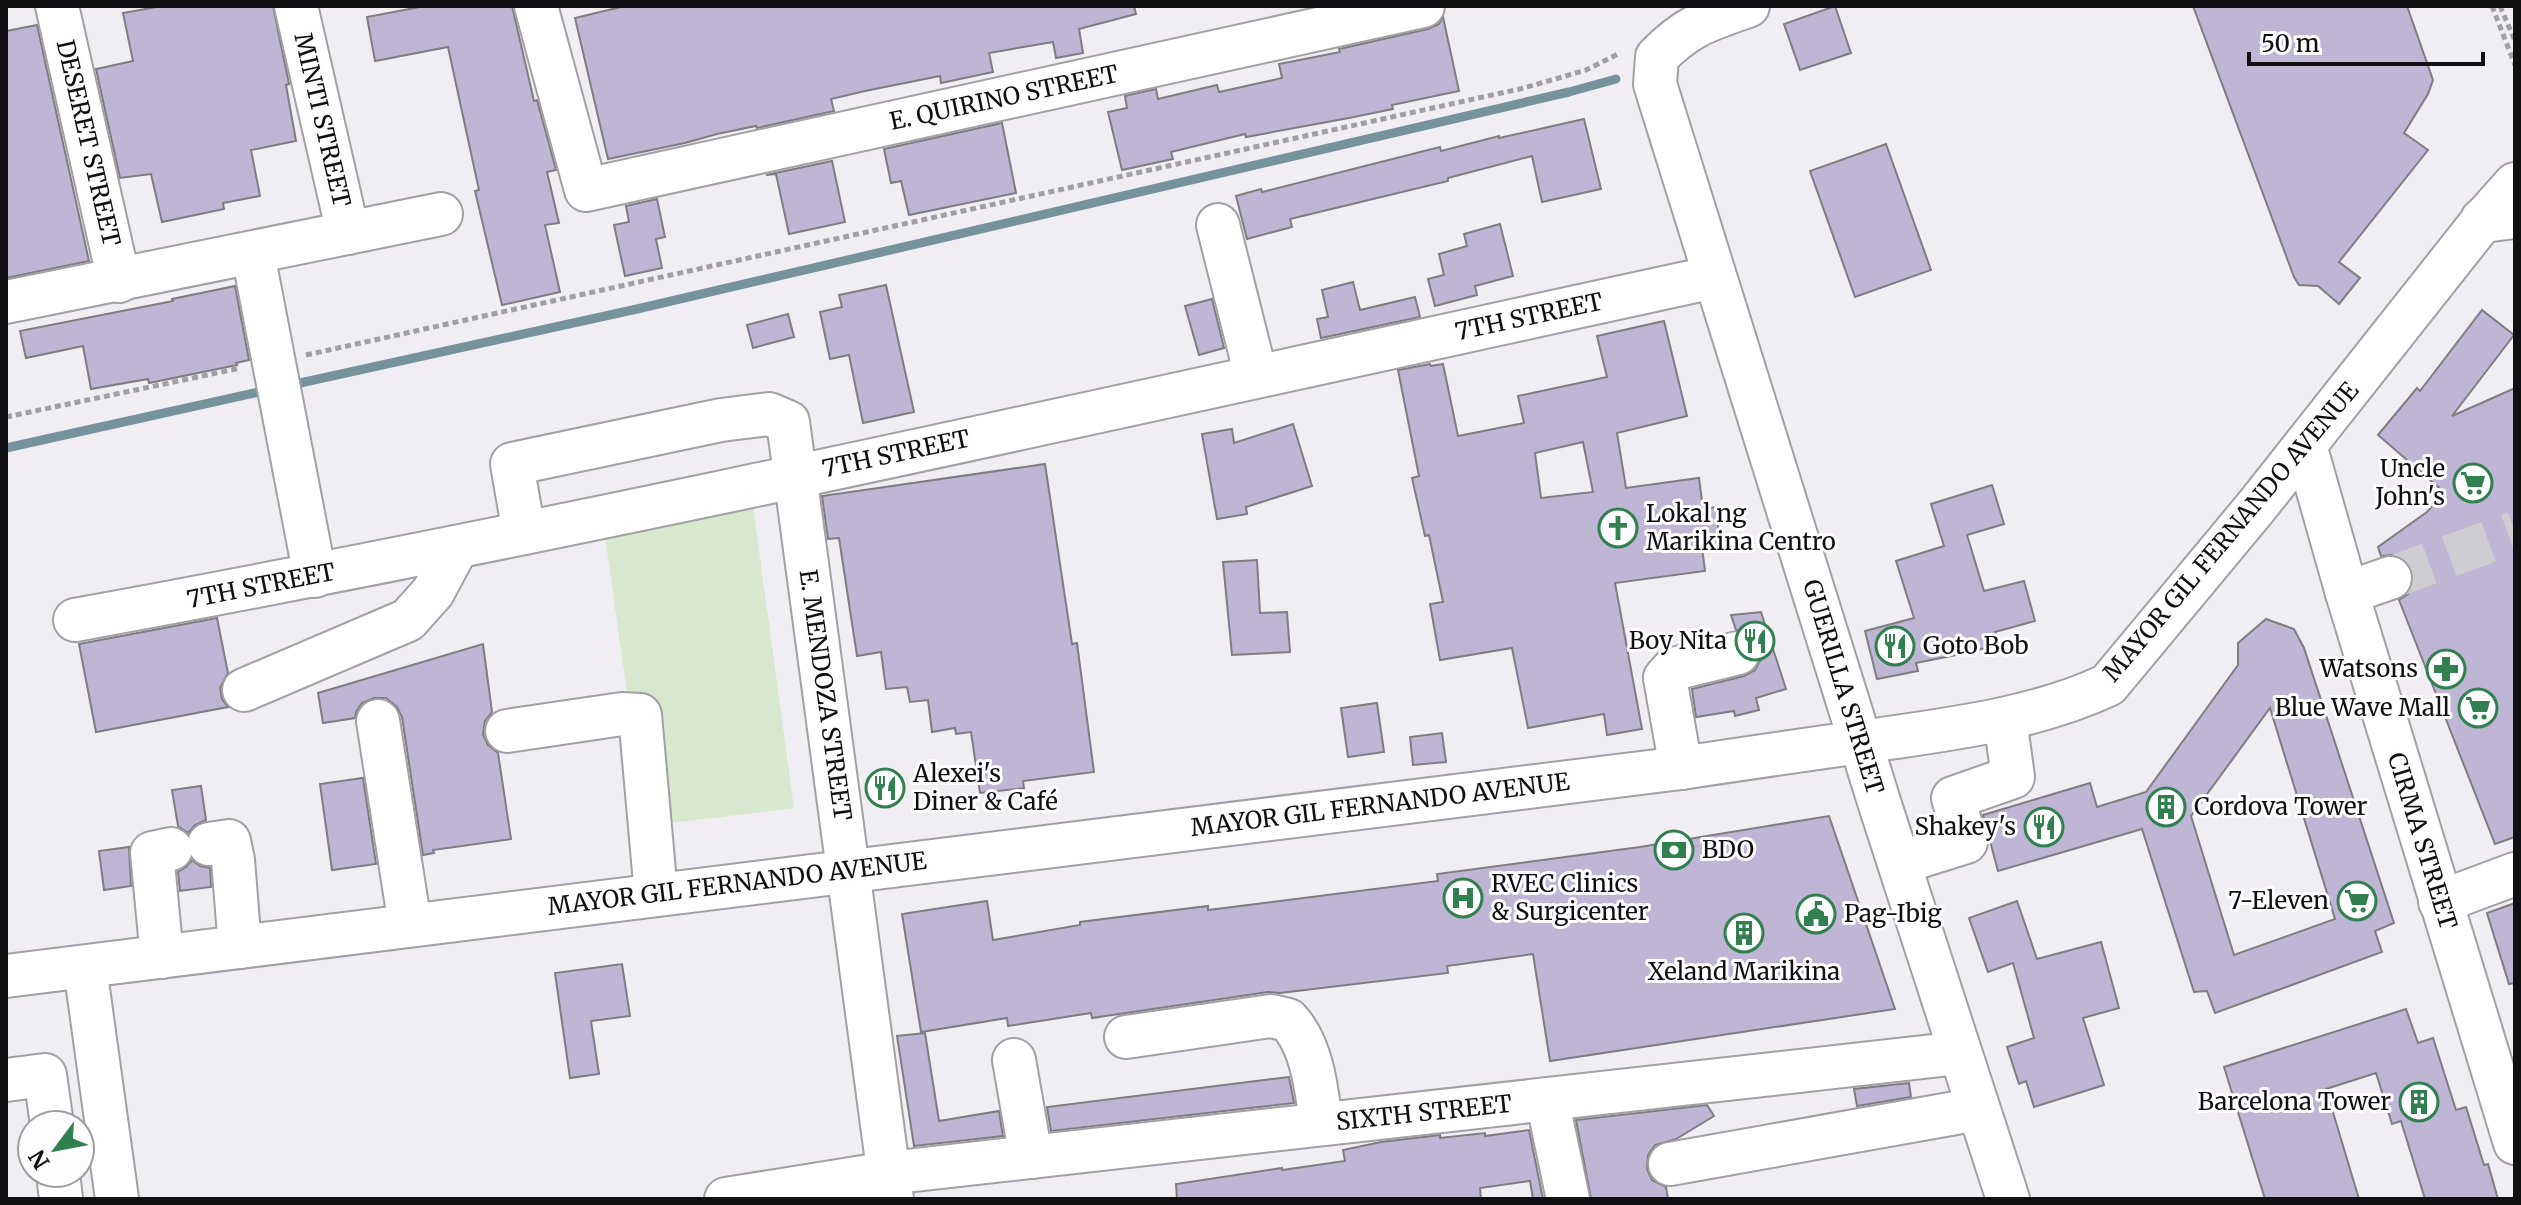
<svg xmlns="http://www.w3.org/2000/svg" width="2521" height="1205" viewBox="0 0 2521 1205" font-family="Merriweather,serif">
	<style>
		.green { fill: #d7e8cf }
		.lines { fill: none; stroke-linecap: round; stroke-linejoin: round }
		.stream { stroke: #76929a; stroke-width: 9 }
		.building { fill: #bfb5d4; stroke: #7e7d81; stroke-width: 2; fill-rule: evenodd }
		.minor-tunnel { stroke: #cecdd1; stroke-width: 42; stroke-dasharray: 42 21; stroke-linecap: butt }
		.minor-casing { stroke: #a1a0a4; stroke-width: 46 }
		.major-casing { stroke: #a1a0a4; stroke-width: 48 }
		.path { stroke: #a19fa3; stroke-width: 5; stroke-dasharray: 6 4; stroke-linecap: butt }
		.minor { stroke: #fff; stroke-width: 42 }
		.major { stroke: #fff; stroke-width: 44 }
		.labels { text-anchor: middle; stroke-width: 6; stroke-linejoin: round; paint-order: stroke }
		.street-label { font-size: 24px; fill: #100f11; stroke: #fdfcff }
		.poi-label { font-size: 24px; fill: #100f11; stroke: #fdfcff; text-anchor: end }
	</style>
	<rect width="100%" height="100%" fill="#f0eef3"/>
	<!-- green -->
	<path class="green" d="M753,506L794,808L646,826L605,537Z"/>
	<g class="lines">
		<!-- stream -->
		<g class="stream">
			<path d="M291,385L637,309L1569,92L1616,79"/>
			<path d="M6,448L268,390"/>
		</g>
	</g>
	<!-- building -->
	<g class="building">
		<path d="M162,6H273L289,84L286,85L296,141L251,150L260,196L223,203L224,209L162,222L151,174L120,178L96,69L133,61L123,13Z"/>
		<path d="M425,6H512L534,101L537,100L556,170L547,172L559,223L545,225L560,292L502,305L475,191L479,190L448,47L375,61L367,17Z"/>
		<path d="M625,6H1134L1136,14L1079,29L1083,53L1056,58L1053,42L989,53L993,72L941,83L940,76L865,91L831,99L834,111L757,128L756,126L717,134L685,143L608,159L575,18Z"/>
		<path d="M1835,6L1851,53L1800,70L1784,24Z"/>
		<path d="M2193,6H2407L2433,80L2428,94L2404,133L2428,150L2339,262L2360,278L2339,304L2318,286L2299,285L2294,277Z"/>
		<path d="M1443,17L1459,91L1392,105L1393,109L1349,118L1246,137L1245,134L1171,152L1173,159L1122,170L1108,112L1127,108L1125,96L1156,89L1158,99L1217,85L1219,92L1282,78L1279,64L1340,52L1339,49L1428,29L1439,24Z"/>
		<path d="M37,25L89,261L6,278V31Z"/>
		<path d="M1584,119L1601,189L1542,202L1532,156L1448,178V181L1290,219L1292,227L1247,239L1236,196L1261,189L1262,192L1440,147L1441,151L1499,136V138Z"/>
		<path d="M1002,123L1016,193L909,215L901,181L891,183L884,149Z"/>
		<path d="M1886,144L1931,270L1855,297L1810,171Z"/>
		<path d="M832,161L845,222L789,234L776,174L766,175Z"/>
		<path d="M657,199L665,237L656,239L662,268L625,276L614,225L629,222L626,206Z"/>
		<path d="M1500,224L1513,276L1475,286L1477,295L1435,306L1428,279L1444,275L1439,254L1467,246L1464,234Z"/>
		<path d="M1353,282L1360,310L1415,297L1420,317L1321,338L1317,319L1328,317L1322,290Z"/>
		<path d="M886,285L914,412L863,423L849,355L830,359L820,312L842,307L839,295Z"/>
		<path d="M235,286L249,360L236,363L237,365L149,383L148,379L91,389L83,346L26,358L20,331L173,301L172,299Z"/>
		<path d="M1212,299L1224,348L1199,355L1185,306Z"/>
		<path d="M2482,310L2514,335L2452,416L2515,388V837L2495,844L2399,600L2408,594L2413,583L2412,569L2406,560L2395,555L2381,556L2378,547L2427,512L2444,492L2378,435L2417,388L2420,391Z"/>
		<path d="M788,314L794,337L753,348L747,325Z"/>
		<path d="M1664,321L1687,416L1617,433L1626,488L1699,478L1703,509L1716,507L1720,545L1702,547L1705,571L1615,583L1642,729L1607,735L1604,714L1528,728L1512,648L1440,660L1430,604L1443,602L1429,535L1425,536L1412,478L1419,476L1398,370L1430,364L1431,366L1443,364L1458,436L1524,423L1518,396L1607,377L1597,336ZM1583,442L1593,492L1541,498L1535,453Z"/>
		<path d="M1293,424L1312,486L1246,507L1247,514L1217,519L1202,434L1232,429L1234,443Z"/>
		<path d="M1045,464L1072,644L1077,643L1094,772L1023,781L1024,788L980,793L971,732L956,734L955,728L932,732L928,700L910,702L907,687L886,689L881,652L857,656L839,538L828,539L822,496Z"/>
		<path d="M1992,485L2004,524L1967,535L1984,591L2024,581L2035,621L1995,632L1999,644L1971,652L1916,663L1918,671L1877,679L1865,631L1914,618L1896,561L1944,546L1931,504Z"/>
		<path d="M1257,560L1260,613L1287,612L1290,652L1232,655L1223,562Z"/>
		<path d="M1761,612L1786,689L1756,698L1759,710L1735,716L1734,711L1696,717L1692,689L1744,676L1755,670L1761,659V647L1755,636L1745,630H1736L1731,615Z"/>
		<path d="M217,618L228,673L220,688L222,699L228,707L96,732L79,644Z"/>
		<path d="M2266,619L2294,629L2304,648L2394,923L2375,931L2382,952L2215,1013L2207,991L2194,992L2142,829L1998,871L1983,815L2090,783L2097,807L2146,792L2238,665V643ZM2270,708L2335,919L2234,955L2191,816Z"/>
		<path d="M483,644L492,712L485,721L483,734L488,745L498,753L511,839L433,850L434,853L423,855L402,717L397,707L386,698H374L362,703L356,712L355,718L323,723L318,693Z"/>
		<path d="M1377,703L1384,752L1348,757L1341,708Z"/>
		<path d="M1442,733L1446,762L1413,765L1410,737Z"/>
		<path d="M363,778L376,864L332,870L320,784Z"/>
		<path d="M201,786L206,820L195,825L188,833L178,826L172,790Z"/>
		<path d="M1829,816L1895,1009L1550,1061L1533,954L1447,966L1448,973L1280,993L1268,992L1092,1018L1091,1013L1008,1026L1007,1018L921,1032L902,914L987,901L993,940L1080,925V922L1208,906V910L1438,881L1437,874L1640,847Z"/>
		<path d="M129,847L131,886L104,890L99,851Z"/>
		<path d="M192,860L200,866L210,868L211,887L180,891L178,872L186,867Z"/>
		<path d="M2017,901L2037,959L2101,942L2119,1008L2083,1018L2104,1085L2034,1107L2026,1081L2019,1084L2007,1047L2034,1038L2013,963L1988,972L1969,918Z"/>
		<path d="M2515,903V983L2509,984L2487,913Z"/>
		<path d="M622,964L630,1016L591,1021L599,1074L570,1078L555,973Z"/>
		<path d="M2406,1009L2418,1043L2433,1038L2456,1110L2466,1107L2484,1165L2488,1164L2498,1199H2425L2401,1121L2392,1124L2376,1073L2326,1089L2359,1199H2265L2224,1067Z"/>
		<path d="M925,1033L939,1121L999,1111L1003,1136L914,1146L897,1036Z"/>
		<path d="M1289,1077L1294,1103L1051,1131L1047,1107Z"/>
		<path d="M1909,1083L1911,1097L1857,1106L1854,1089Z"/>
		<path d="M1707,1105L1714,1116L1676,1139L1655,1145L1648,1155L1647,1169L1652,1180L1666,1187L1668,1199H1591L1576,1120Z"/>
		<path d="M1529,1130L1543,1199H1533L1530,1181L1480,1188L1481,1199H1177L1176,1184L1282,1168V1170L1345,1161L1343,1150L1381,1142L1440,1135V1138L1485,1133V1136Z"/>
	</g>
	<g class="lines">
		<!-- minor-tunnel -->
		<path class="minor-tunnel" d="M2390,578L2515,532"/>
		<defs>
			<g id="minor">
				<path d="M57,6L119,281"/>
				<path d="M296,6L348,233"/>
				<path d="M536,6L586,190L1423,6"/>
				<path d="M1748,6C1707,20 1687,26 1657,57L1655,84L1881,808L2008,1199"/>
				<path d="M1218,225L1256,376"/>
				<path d="M253,254L315,576"/>
				<path d="M6,302L441,214"/>
				<path d="M2305,445L2347,593L2515,1143"/>
				<path d="M524,533L512,464L721,420L769,414L788,422L892,1199"/>
				<path d="M2347,593L2390,578"/>
				<path d="M75,620C624,520 1169,395 1714,277"/>
				<path d="M244,690L408,620L433,592L457,547"/>
				<path d="M378,721L410,925"/>
				<path d="M507,731L622,714L640,715L656,894"/>
				<path d="M1681,768L1665,678L1673,669L1738,653"/>
				<path d="M209,844L229,841L233,860L240,947"/>
				<path d="M1899,863L1966,842L1953,798L2013,777L2005,719"/>
				<path d="M2440,902L2515,874"/>
				<path d="M162,957L152,853L171,849"/>
				<path d="M85,967L117,1199"/>
				<path d="M6,976L1681,768C1748,758 1815,748 1882,739C1958,728 2037,718 2108,685L2256,507L2483,220L2515,184"/>
				<path d="M1126,1037L1271,1016L1288,1020C1312,1045 1317,1090 1321,1124"/>
				<path d="M1014,1060L1031,1157"/>
				<path d="M6,1080L45,1075L52,1125"/>
				<path d="M1547,1099L1568,1199"/>
				<path d="M1670,1164L1978,1109"/>
				<path d="M58,1173L61,1199"/>
				<path d="M726,1199L888,1173L1959,1053"/>
			</g>
			<path id="major" d="M2483,220L2515,216"/>
		</defs>
		<!-- minor casing -->
		<use href="#minor" class="minor-casing"/>
		<!-- major casing -->
		<use href="#major" class="major-casing"/>
		<!-- path -->
		<g class="path">
			<path d="M2492,6L2515,65"/>
			<path d="M2500,6L2515,41"/>
			<path d="M306,355L1524,88L1586,70L1620,53"/>
			<path d="M6,417L241,368"/>
		</g>
		<!-- minor -->
		<use href="#minor" class="minor"/>
		<!-- major -->
		<use href="#major" class="major"/>
	</g>
	<!-- icons -->
	<defs>
		<symbol id="supermarket-ring" viewBox="-11 -11 22 22"><circle r="9.5" fill="#fdfcff" stroke="#328050" stroke-width="1.5"/><path d="M-6-5.5h2.5l.6 2H6L4.5 2H-2.5L-4.4-4H-6ZM-1.5 3.2a1.3 1.3 0 1 0 .1 0ZM3 3.2a1.3 1.3 0 1 0 .1 0Z" fill="#328050"/></symbol>
		<symbol id="church-ring" viewBox="-11 -11 22 22"><circle r="9.5" fill="#fdfcff" stroke="#328050" stroke-width="1.5"/><path d="M-1.2-6h2.4v3.5h3.3v2.4h-3.3V6h-2.4V-.1h-3.3v-2.4h3.3Z" fill="#328050"/></symbol>
		<symbol id="restaurant-ring" viewBox="-11 -11 22 22"><circle r="9.5" fill="#fdfcff" stroke="#328050" stroke-width="1.5"/><path d="M-5-6h1v4h1v-4h1v4h1v-4h1v5L-1.5 .5V6h-2V.5L-5-1ZM5-6V6H3V1.5H1.5Q1.5-4 5-6Z" fill="#328050"/></symbol>
		<symbol id="pharmacy-ring" viewBox="-11 -11 22 22"><circle r="9.5" fill="#fdfcff" stroke="#328050" stroke-width="1.5"/><path d="M-2-6h4v4h4v4h-4v4h-4v-4h-4v-4h4Z" fill="#328050"/></symbol>
		<symbol id="building-ring" viewBox="-11 -11 22 22"><circle r="9.5" fill="#fdfcff" stroke="#328050" stroke-width="1.5"/><path d="M-4-6H4V6H1V3H-1V6H-4ZM-2.5-4.3h1.7v1.8h-1.7ZM.8-4.3h1.7v1.8H.8ZM-2.5-1h1.7V.8h-1.7ZM.8-1h1.7V.8H.8Z" fill="#328050"/></symbol>
		<symbol id="bank-ring" viewBox="-11 -11 22 22"><circle r="9.5" fill="#fdfcff" stroke="#328050" stroke-width="1.5"/><path d="M-6-4H6V4H-6ZM0-2.3a2.3 2.3 0 1 0 0 4.6a2.3 2.3 0 1 0 0-4.6Z" fill="#328050"/></symbol>
		<symbol id="hospital-ring" viewBox="-11 -11 22 22"><circle r="9.5" fill="#fdfcff" stroke="#328050" stroke-width="1.5"/><path d="M-5-5h3v3.5h4V-5h3V5h-3V1.5h-4V5h-3Z" fill="#328050"/></symbol>
		<symbol id="civic-ring" viewBox="-11 -11 22 22"><circle r="9.5" fill="#fdfcff" stroke="#328050" stroke-width="1.5"/><path d="M-.6-6.5H3V-4.5H.6V-3L4-1V1h2V6H-6V1h2V-1L-.6-3ZM-1.2 2.5V6h2.4V2.5Z" fill="#328050"/></symbol>
	</defs>
	<g fill-rule="evenodd">
		<use href="#supermarket-ring" x="2451" y="461" width="44" height="44"/>
		<use href="#church-ring" x="1596" y="506" width="44" height="44"/>
		<use href="#restaurant-ring" x="1733" y="619" width="44" height="44"/>
		<use href="#restaurant-ring" x="1873" y="624" width="44" height="44"/>
		<use href="#pharmacy-ring" x="2424" y="647" width="44" height="44"/>
		<use href="#supermarket-ring" x="2456" y="686" width="44" height="44"/>
		<use href="#restaurant-ring" x="863" y="766" width="44" height="44"/>
		<use href="#building-ring" x="2144" y="785" width="44" height="44"/>
		<use href="#restaurant-ring" x="2022" y="805" width="44" height="44"/>
		<use href="#bank-ring" x="1652" y="828" width="44" height="44"/>
		<use href="#hospital-ring" x="1441" y="876" width="44" height="44"/>
		<use href="#supermarket-ring" x="2335" y="879" width="44" height="44"/>
		<use href="#civic-ring" x="1794" y="892" width="44" height="44"/>
		<use href="#building-ring" x="1722" y="911" width="44" height="44"/>
		<use href="#building-ring" x="2397" y="1080" width="44" height="44"/>
	</g>
	<g class="labels">
		<!-- street labels -->
		<g class="street-label">
			<text transform="translate(1004 98) rotate(-12)" y="8">E. QUIRINO STREET</text>
			<text transform="translate(322 120) rotate(77)" y="8">MINTI STREET</text>
			<text transform="translate(88 143) rotate(77)" y="8">DESERET STREET</text>
			<text transform="translate(1529 317) rotate(-12)" y="8">7TH STREET</text>
			<text transform="translate(896 454) rotate(-12)" y="8">7TH STREET</text>
			<text transform="translate(2231 532) rotate(-50)" y="8">MAYOR GIL FERNANDO AVENUE</text>
			<text transform="translate(261 586) rotate(-11)" y="8">7TH STREET</text>
			<text transform="translate(1843 687) rotate(73)" y="8">GUERILLA STREET</text>
			<text transform="translate(825 695) rotate(82)" y="8">E. MENDOZA STREET</text>
			<text transform="translate(1380 805) rotate(-7)" y="8">MAYOR GIL FERNANDO AVENUE</text>
			<text transform="translate(2422 841) rotate(73)" y="8">CIRMA STREET</text>
			<text transform="translate(737 884) rotate(-7)" y="8">MAYOR GIL FERNANDO AVENUE</text>
			<text transform="translate(1424 1113) rotate(-6)" y="8">SIXTH STREET</text>
		</g>
		<!-- poi labels -->
		<g class="poi-label">
			<text x="2445" y="477">Uncle<tspan x="2445" dy="28">John's</tspan></text>
			<text x="1646" y="522" text-anchor="start">Lokal ng<tspan x="1646" dy="28">Marikina Centro</tspan></text>
			<text x="1727" y="649">Boy Nita</text>
			<text x="1923" y="654" text-anchor="start">Goto Bob</text>
			<text x="2418" y="677">Watsons</text>
			<text x="2450" y="716">Blue Wave Mall</text>
			<text x="913" y="782" text-anchor="start">Alexei's<tspan x="913" dy="28">Diner &amp; Café</tspan></text>
			<text x="2194" y="815" text-anchor="start">Cordova Tower</text>
			<text x="2016" y="835">Shakey's</text>
			<text x="1702" y="858" text-anchor="start">BDO</text>
			<text x="1491" y="892" text-anchor="start">RVEC Clinics<tspan x="1491" dy="28">&amp; Surgicenter</tspan></text>
			<text x="2329" y="909">7-Eleven</text>
			<text x="1844" y="922" text-anchor="start">Pag-Ibig</text>
			<text x="1744" y="980" text-anchor="middle">Xeland Marikina</text>
			<text x="2391" y="1110">Barcelona Tower</text>
		</g>
	</g>
	<!-- border -->
	<rect width="2521" height="1205" fill="none" stroke="#100f11" stroke-width="16"/>
	<!-- north arrow -->
	<g transform="translate(56 1149) rotate(238)"><circle r="38" fill="#fdfcff" stroke="#9e9da0" stroke-width="2"/>
	<path d="M0-6L14 30L0 20L-14 30Z" fill="#328050"/>
	<text y="-12" font-size="22" font-weight="bold" text-anchor="middle" fill="#100f11">N</text>
	</g>
	<!-- scale -->
	<path d="M2249 52v12h234v-12" fill="none" stroke="#100f11" stroke-width="4"/>
	<text x="2261" y="52" font-size="24" fill="#100f11" stroke="#fdfcff" stroke-width="6" paint-order="stroke">50 m</text>
</svg>
